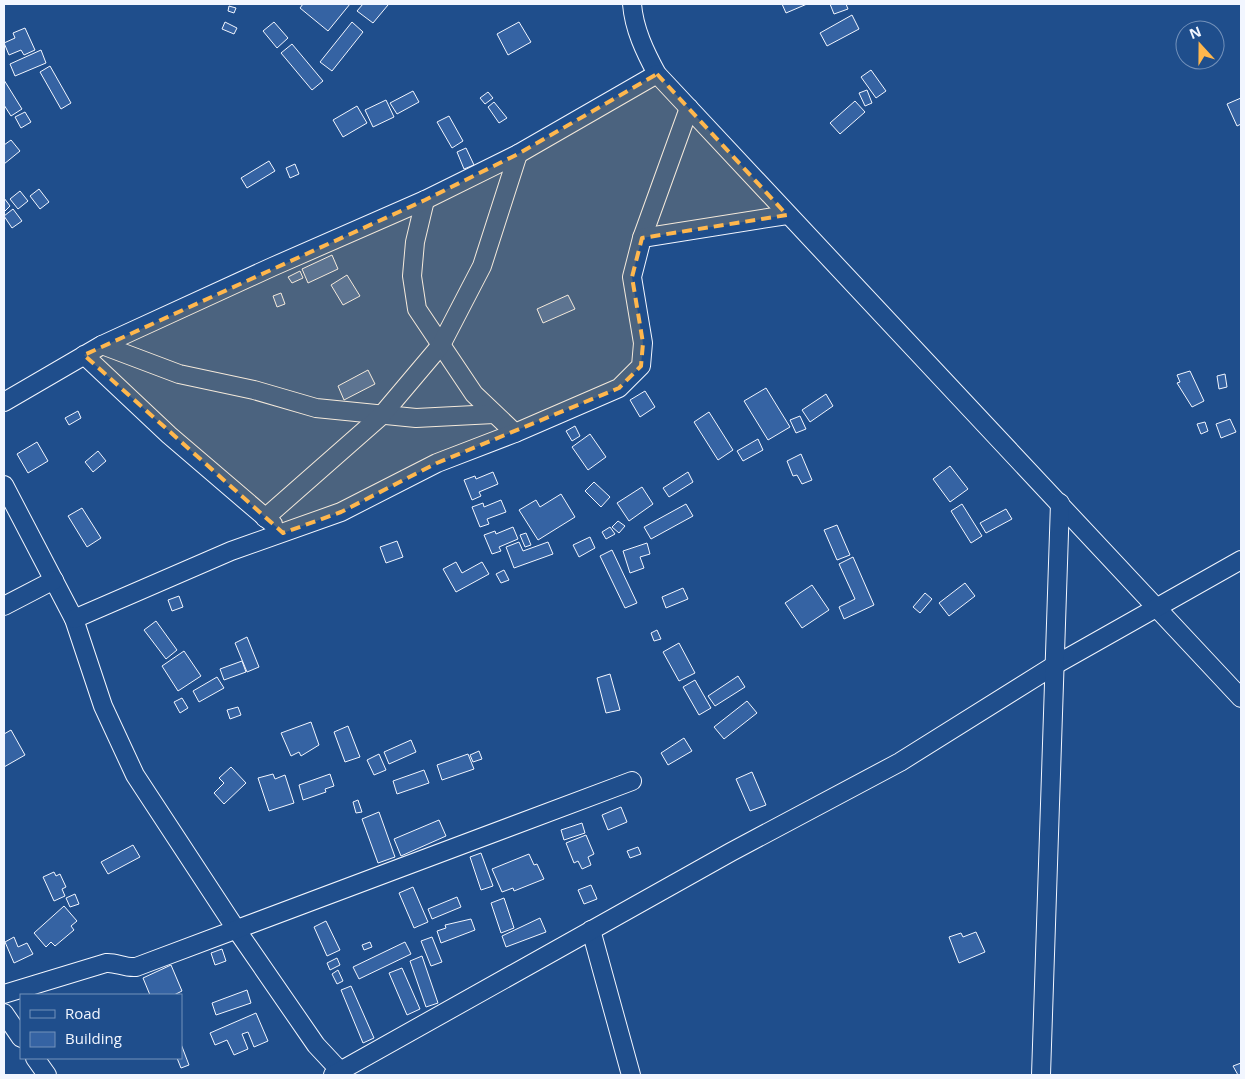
<svg xmlns="http://www.w3.org/2000/svg" width="1245" height="1079" viewBox="0 0 1245 1079" font-family="'Open Sans',sans-serif">
	<style>
		.building { fill: #3563a3; stroke: #f2f6ff }
		.lines { fill: none; stroke-linecap: round; stroke-linejoin: round }
		.street-casing { stroke: #f2f6ff; stroke-width: 20 }
		.street { stroke: #1f4e8c; stroke-width: 18 }
		.marked { fill: #ffb74d; fill-opacity: 0.2; stroke: #ffb74d; stroke-width: 4; stroke-dasharray: 10 6; stroke-linejoin: round }
	</style>
	<rect width="100%" height="100%" fill="#1f4e8c"/>
	<!-- building -->
	<g class="building">
		<path d="M303,4H350L328,31L300,8Z"/>
		<path d="M363,4H387L388,5L373,23L357,11Z"/>
		<path d="M782,4H807L786,13Z"/>
		<path d="M830,4H846L848,9L834,14Z"/>
		<path d="M229,6L236,8L234,13L228,11Z"/>
		<path d="M852,15L859,29L827,46L820,33Z"/>
		<path d="M225,22L237,28L234,34L222,29Z"/>
		<path d="M274,22L288,38L277,48L263,31Z"/>
		<path d="M352,22L363,32L332,71L320,62Z"/>
		<path d="M519,22L531,42L508,55L497,34Z"/>
		<path d="M25,28L35,50L24,55L21,50L9,55L4,43L15,38L13,33Z"/>
		<path d="M292,44L323,81L312,90L281,53Z"/>
		<path d="M41,50L46,63L15,76L10,64Z"/>
		<path d="M50,66L71,103L61,109L40,72Z"/>
		<path d="M871,70L886,91L876,98L861,77Z"/>
		<path d="M4,80L22,109L11,116L4,105Z"/>
		<path d="M867,90L872,103L865,106L859,93Z"/>
		<path d="M413,91L419,102L397,114L390,103Z"/>
		<path d="M488,92L493,98L485,104L480,98Z"/>
		<path d="M1241,98V124L1237,126L1227,104Z"/>
		<path d="M386,100L394,117L373,127L365,110Z"/>
		<path d="M855,101L865,112L840,134L830,123Z"/>
		<path d="M494,102L507,118L499,123L488,107Z"/>
		<path d="M357,106L367,123L343,137L333,120Z"/>
		<path d="M25,112L31,122L21,128L15,117Z"/>
		<path d="M449,116L463,141L452,148L437,122Z"/>
		<path d="M11,140L20,151L4,164V145Z"/>
		<path d="M466,148L474,165L464,169L457,152Z"/>
		<path d="M269,161L275,171L247,188L241,178Z"/>
		<path d="M295,164L299,174L290,178L286,168Z"/>
		<path d="M39,189L49,202L40,209L30,196Z"/>
		<path d="M20,191L28,201L18,209L10,199Z"/>
		<path d="M4,198L10,206L4,212Z"/>
		<path d="M13,209L22,221L12,228L4,216Z"/>
		<path d="M332,255L338,269L308,283L302,269Z"/>
		<path d="M300,271L303,278L292,283L288,277Z"/>
		<path d="M347,275L360,296L343,305L331,285Z"/>
		<path d="M281,293L285,304L277,307L273,296Z"/>
		<path d="M568,295L575,309L543,323L537,309Z"/>
		<path d="M368,370L375,384L344,400L338,386Z"/>
		<path d="M1190,371L1204,401L1192,407L1177,383L1180,382L1177,375Z"/>
		<path d="M1225,374L1227,387L1219,389L1217,376Z"/>
		<path d="M766,388L790,427L768,440L744,401Z"/>
		<path d="M645,391L655,407L640,417L630,400Z"/>
		<path d="M826,394L833,406L810,422L802,410Z"/>
		<path d="M78,411L81,418L69,425L65,418Z"/>
		<path d="M709,412L733,450L718,460L694,422Z"/>
		<path d="M800,416L806,429L796,433L790,420Z"/>
		<path d="M1230,419L1236,432L1221,438L1216,424Z"/>
		<path d="M1205,422L1208,431L1201,434L1197,424Z"/>
		<path d="M575,426L580,436L572,441L566,431Z"/>
		<path d="M590,434L606,457L588,470L572,447Z"/>
		<path d="M758,439L763,450L743,461L737,451Z"/>
		<path d="M37,442L48,461L28,473L17,454Z"/>
		<path d="M98,451L106,461L93,472L85,462Z"/>
		<path d="M801,454L812,480L802,484L797,475L793,476L787,461Z"/>
		<path d="M950,466L968,489L950,502L933,479Z"/>
		<path d="M493,472L498,484L479,492L481,496L472,500L464,480L475,476L476,479Z"/>
		<path d="M688,472L693,482L669,497L663,488Z"/>
		<path d="M594,482L610,497L601,507L585,491Z"/>
		<path d="M642,487L653,504L629,521L617,503Z"/>
		<path d="M561,494L575,517L538,540L519,510L536,500L540,507Z"/>
		<path d="M501,500L506,512L487,519L489,524L480,527L472,507L483,503L484,507Z"/>
		<path d="M686,504L693,516L651,539L644,527Z"/>
		<path d="M962,504L982,536L971,543L951,511Z"/>
		<path d="M82,508L101,538L87,547L68,516Z"/>
		<path d="M1006,509L1012,519L986,533L980,523Z"/>
		<path d="M618,521L625,526L619,533L612,527Z"/>
		<path d="M837,525L850,555L837,560L824,530Z"/>
		<path d="M513,527L518,539L499,547L501,551L492,554L484,535L495,531L496,534Z"/>
		<path d="M610,527L615,534L606,539L602,532Z"/>
		<path d="M526,533L531,545L525,547L520,535Z"/>
		<path d="M590,537L595,548L579,557L573,545Z"/>
		<path d="M397,541L403,557L386,563L380,547Z"/>
		<path d="M519,542L523,551L548,542L553,554L514,568L506,547Z"/>
		<path d="M647,543L650,554L640,557L644,568L630,573L623,551Z"/>
		<path d="M612,550L637,603L625,608L600,556Z"/>
		<path d="M853,557L874,605L844,619L839,607L855,599L839,564Z"/>
		<path d="M456,562L462,573L482,562L489,574L456,592L443,569Z"/>
		<path d="M504,570L509,580L501,583L496,574Z"/>
		<path d="M965,583L975,596L949,616L939,603Z"/>
		<path d="M812,585L829,610L802,628L785,603Z"/>
		<path d="M683,588L688,599L666,608L662,597Z"/>
		<path d="M925,593L932,599L920,613L913,607Z"/>
		<path d="M179,596L183,607L172,611L168,600Z"/>
		<path d="M156,621L177,650L166,659L144,630Z"/>
		<path d="M657,630L661,639L654,641L651,633Z"/>
		<path d="M247,637L259,667L247,672L235,643Z"/>
		<path d="M679,643L695,673L679,681L663,652Z"/>
		<path d="M184,651L201,676L178,691L162,666Z"/>
		<path d="M242,661L246,672L224,680L220,669Z"/>
		<path d="M610,674L620,710L606,713L597,678Z"/>
		<path d="M738,676L745,687L715,706L708,696Z"/>
		<path d="M217,677L224,688L199,702L193,691Z"/>
		<path d="M695,680L711,708L699,715L683,687Z"/>
		<path d="M182,698L188,708L180,713L174,702Z"/>
		<path d="M747,701L757,713L724,739L714,727Z"/>
		<path d="M238,707L241,715L230,719L227,710Z"/>
		<path d="M311,722L319,745L301,756L299,752L291,756L281,733Z"/>
		<path d="M348,726L360,757L345,762L334,732Z"/>
		<path d="M11,730L25,755L4,767V734Z"/>
		<path d="M684,738L692,751L668,765L661,753Z"/>
		<path d="M411,740L416,752L389,764L384,752Z"/>
		<path d="M479,751L482,759L473,762L470,755Z"/>
		<path d="M379,754L386,770L374,775L367,760Z"/>
		<path d="M468,754L474,769L442,780L437,765Z"/>
		<path d="M231,767L246,783L224,804L214,793L224,783L219,778Z"/>
		<path d="M424,770L429,783L397,794L393,781Z"/>
		<path d="M752,772L766,805L750,811L736,779Z"/>
		<path d="M273,774L275,779L285,775L294,803L269,811L258,778Z"/>
		<path d="M330,774L334,786L325,789L326,792L303,800L299,785Z"/>
		<path d="M358,800L362,812L356,813L353,802Z"/>
		<path d="M621,807L627,822L608,830L602,815Z"/>
		<path d="M379,812L395,857L378,863L362,819Z"/>
		<path d="M439,820L446,836L401,856L394,839Z"/>
		<path d="M582,823L585,833L564,840L561,830Z"/>
		<path d="M586,835L594,854L588,857L591,865L582,869L578,861L574,863L566,843Z"/>
		<path d="M133,845L140,857L108,874L101,862Z"/>
		<path d="M638,847L641,854L630,858L627,851Z"/>
		<path d="M481,853L493,886L481,890L470,857Z"/>
		<path d="M529,854L534,865L537,864L544,879L514,891L513,888L502,892L492,869Z"/>
		<path d="M54,872L56,876L60,874L66,887L62,889L65,896L54,901L43,877Z"/>
		<path d="M591,885L597,899L584,904L578,890Z"/>
		<path d="M413,887L428,922L414,928L399,893Z"/>
		<path d="M75,894L79,904L70,907L66,898Z"/>
		<path d="M457,897L461,907L432,919L428,909Z"/>
		<path d="M504,898L514,928L501,933L491,903Z"/>
		<path d="M64,906L77,921L71,926L74,930L55,946L51,942L46,947L34,933Z"/>
		<path d="M540,918L546,932L506,947L502,936Z"/>
		<path d="M471,919L475,930L441,943L437,931L446,928L445,925Z"/>
		<path d="M326,921L340,950L327,956L314,927Z"/>
		<path d="M976,932L985,952L959,963L949,937L961,933L963,937Z"/>
		<path d="M14,937L18,947L27,943L33,954L14,963L5,942Z"/>
		<path d="M432,937L442,962L431,966L421,941Z"/>
		<path d="M370,942L372,947L364,950L362,945Z"/>
		<path d="M405,942L411,954L359,979L353,967Z"/>
		<path d="M222,949L226,961L215,965L211,953Z"/>
		<path d="M422,956L438,1003L426,1007L410,961Z"/>
		<path d="M337,958L340,965L330,970L327,963Z"/>
		<path d="M171,965L182,991L174,995H150L143,978Z"/>
		<path d="M402,968L420,1009L407,1015L389,973Z"/>
		<path d="M338,970L343,981L337,984L332,974Z"/>
		<path d="M351,986L374,1038L363,1043L341,990Z"/>
		<path d="M247,990L251,1003L216,1015L212,1003Z"/>
		<path d="M256,1013L268,1041L254,1047L248,1032L242,1034L248,1049L234,1055L227,1040L215,1045L210,1033Z"/>
		<path d="M181,1044L189,1065L181,1068L177,1058H181Z"/>
		<path d="M1241,1063V1075H1238L1233,1066Z"/>
	</g>
	<g class="lines">
		<defs>
			<g id="street">
				<path d="M632,4C634,29 645,52 657,74L1241,698"/>
				<path d="M425,200L415,242L412,276L417,309L474,394L515,433"/>
				<path d="M642,238L689,108"/>
				<path d="M102,345L179,374L254,390L316,408L416,418L494,414"/>
				<path d="M84,355L169,435L273,524"/>
				<path d="M4,402L102,345L272,267L425,200L518,154L657,74"/>
				<path d="M4,485L74,619L103,706L135,775L236,929L316,1045L344,1075"/>
				<path d="M265,518L381,416L441,345L482,266L518,154"/>
				<path d="M4,606L54,580"/>
				<path d="M74,619L231,551L341,512L437,463L515,433L619,388L641,366L643,343L632,277L642,238L787,215"/>
				<path d="M591,930L631,1075"/>
				<path d="M4,994L106,963C116,962 124,968 136,967L632,781"/>
				<path d="M4,1013L21,1038"/>
				<path d="M35,1058L47,1075"/>
				<path d="M333,1075L731,852L900,762L1055,665L1241,560"/>
				<path d="M1041,1075L1060,503"/>
			</g>
		</defs>
		<!-- street casing -->
		<use href="#street" class="street-casing"/>
		<!-- street -->
		<use href="#street" class="street"/>
	</g>
	<!-- marked area -->
	<path class="marked" d="M657,74L787,215L642,238L632,277L643,343L641,366L619,388L437,463L341,512L283,533L84,355L425,200L518,154Z"/>
	<!-- border -->
	<rect width="1245" height="1079" fill="none" stroke="#f2f6ff" stroke-width="10"/>
	<!-- legend -->
	<rect x="20" y="994" width="162" height="65" fill="#1f4e8c" stroke="#7391ba"/>
	<rect x="30" y="1010" width="25" height="8" fill="#1f4e8c" stroke="#7391ba"/>
	<text x="65" y="1019" font-size="15" fill="#f2f6ff">Road</text>
	<rect x="30" y="1032" width="25" height="15" fill="#3563a3" stroke="#7391ba"/>
	<text x="65" y="1044" font-size="15" fill="#f2f6ff">Building</text>
	<!-- north arrow -->
	<g transform="translate(1200 45) rotate(339)"><circle r="24" fill="#1f4e8c" stroke="#7391ba"/>
	<path d="M0-4L9 19L0 12L-9 19Z" fill="#ffb74d"/>
	<text y="-8" font-size="14" font-weight="bold" text-anchor="middle" fill="#f2f6ff">N</text>
	</g>
</svg>
